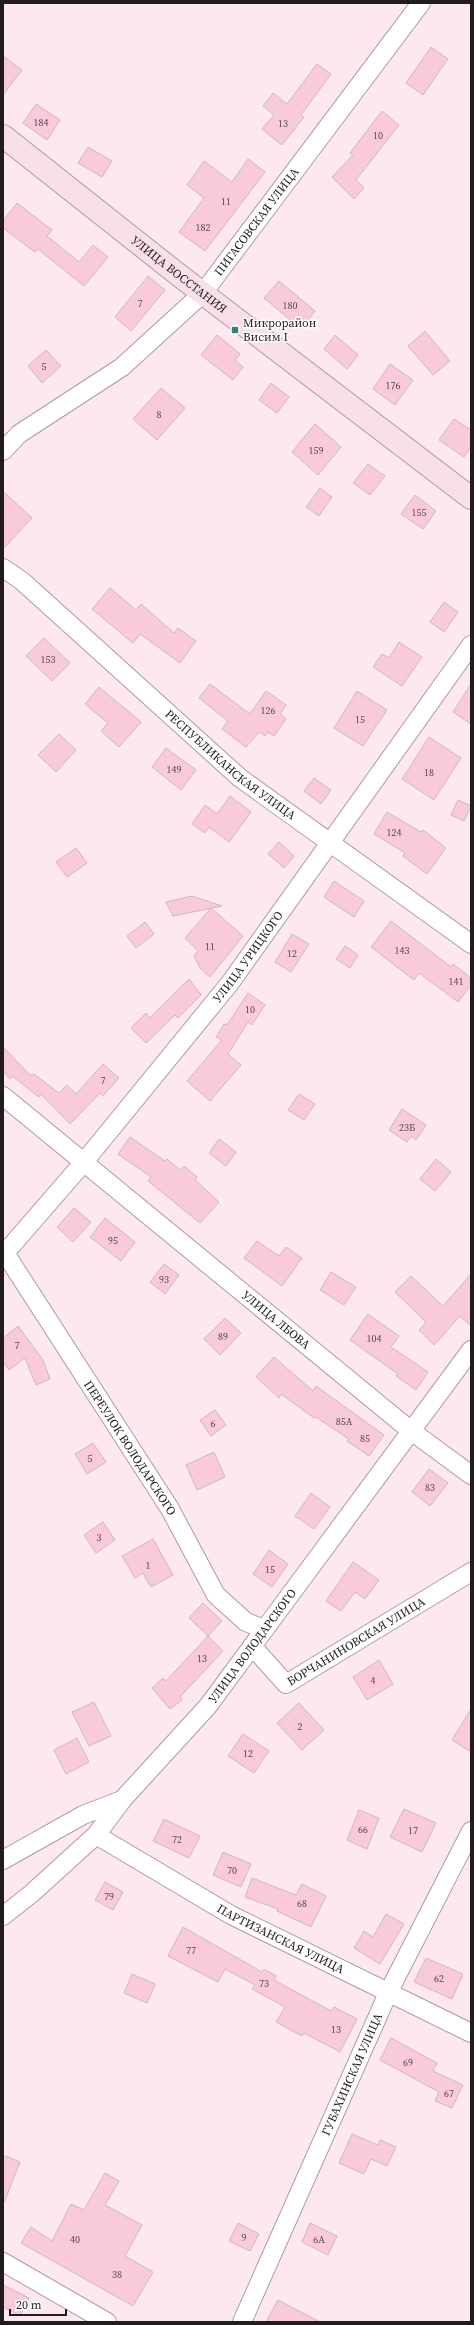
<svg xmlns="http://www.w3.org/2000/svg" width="474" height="2325" viewBox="0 0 474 2325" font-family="'Source Serif 4',serif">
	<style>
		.building { fill: #f8cadc; stroke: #cdb9c1 }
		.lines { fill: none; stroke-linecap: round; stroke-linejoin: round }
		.street-casing { stroke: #ae9aa2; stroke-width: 20 }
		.secondary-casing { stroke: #ae9aa2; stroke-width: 24 }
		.street { stroke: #fff; stroke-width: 18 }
		.secondary { stroke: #f8dfe9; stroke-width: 22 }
		.poi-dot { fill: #397f76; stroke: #fff; stroke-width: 1.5 }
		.labels { text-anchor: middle; stroke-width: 3; stroke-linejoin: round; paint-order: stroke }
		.number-label { font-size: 10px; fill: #58484e }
		.street-label { font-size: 12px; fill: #231c1f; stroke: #fff }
		.poi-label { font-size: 12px; fill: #231c1f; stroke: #fff; text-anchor: start }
	</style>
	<rect width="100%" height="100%" fill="#fde8f0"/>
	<!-- building -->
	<g class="building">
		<path d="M431,47L448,59L423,95L406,83Z"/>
		<path d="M3,56L22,70L3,95Z"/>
		<path d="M317,64L331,74L301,115L304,117L282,145L262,129L274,115L263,106L273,93L287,104Z"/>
		<path d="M36,104L60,120L47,140L23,123Z"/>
		<path d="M382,111L399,125L356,180L364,188L354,199L332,177L353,155L350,153Z"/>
		<path d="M88,147L112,161L102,177L78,163Z"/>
		<path d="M248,159L265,172L205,251L179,232L204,198L187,185L204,161L232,182Z"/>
		<path d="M17,203L52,230L47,236L79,262L93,245L108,257L84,286L38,249L35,252L3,228V221Z"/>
		<path d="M148,276L165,290L131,331L115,317Z"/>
		<path d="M279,281L315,311L301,329L264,298Z"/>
		<path d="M425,331L450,361L433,375L408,346Z"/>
		<path d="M217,335L240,354L235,360L243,367L233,380L201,355Z"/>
		<path d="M335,335L358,355L347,369L324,349Z"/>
		<path d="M46,350L61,366L42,383L28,366Z"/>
		<path d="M390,364L413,380L395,405L373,389Z"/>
		<path d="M271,383L289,397L277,413L259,400Z"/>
		<path d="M161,388L185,408L157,440L133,419Z"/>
		<path d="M454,419L471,430V447L464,457L439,440Z"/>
		<path d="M315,424L341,447L318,475L292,452Z"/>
		<path d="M368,464L385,476L370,495L353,483Z"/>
		<path d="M320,488L332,497L319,516L306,507Z"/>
		<path d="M3,491L32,518L3,549Z"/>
		<path d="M415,495L436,511L423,529L401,514Z"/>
		<path d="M110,588L136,610L141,604L174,633L178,628L196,641L180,663L140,634L133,643L92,609Z"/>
		<path d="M444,602L458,612L444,632L430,622Z"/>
		<path d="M44,638L70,663L52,681L26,656Z"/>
		<path d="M399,642L422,657L402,686L373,667L382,654L389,658Z"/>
		<path d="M210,684L250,714L266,691L286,705L280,714L286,719L274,736L268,732L265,736L259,732L246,747L222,729L228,721L199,698Z"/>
		<path d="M471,684V724L453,712Z"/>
		<path d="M99,687L141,722L119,747L101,731L108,723L85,704Z"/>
		<path d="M357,691L387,710L363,746L334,728Z"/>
		<path d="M59,734L76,750L56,772L38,755Z"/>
		<path d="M429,737L461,758L434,800L402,779Z"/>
		<path d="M166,748L196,770L181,790L152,767Z"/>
		<path d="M314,778L331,790L321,804L304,791Z"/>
		<path d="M230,796L251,812L229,842L209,827L205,833L192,824L205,805L217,814Z"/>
		<path d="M458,800L471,806L464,821L451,815Z"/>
		<path d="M387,812L421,832L423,830L446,848L427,874L403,856L405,853L374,834Z"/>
		<path d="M279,842L294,856L284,868L268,854Z"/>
		<path d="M76,848L87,863L67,877L56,862Z"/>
		<path d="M334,881L364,901L354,917L324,897Z"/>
		<path d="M192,896L222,906L173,916L166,902Z"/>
		<path d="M211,908L243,936L210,977L200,968L194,956L198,951L185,938Z"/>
		<path d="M391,921L451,967L453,964L471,978V985L458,1002L419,973L414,980L371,947Z"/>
		<path d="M145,922L154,934L136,948L127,936Z"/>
		<path d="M292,934L309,944L291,972L275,962Z"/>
		<path d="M345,946L358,955L350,968L336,959Z"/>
		<path d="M189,979L201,995L178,1018L175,1015L146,1043L131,1028L146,1013L150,1018Z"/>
		<path d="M248,993L265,1005L252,1025L248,1022L228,1054L241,1065L210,1101L187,1081L222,1040L216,1037L224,1024L227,1025Z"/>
		<path d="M3,1047L31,1076L34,1074L59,1093L67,1085L76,1094L103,1064L119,1078L103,1096L100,1093L70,1124L41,1094L39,1097L12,1076L10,1079L3,1071Z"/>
		<path d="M299,1094L315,1104L304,1120L288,1110Z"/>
		<path d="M402,1109L426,1125L416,1140L411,1136L407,1142L389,1130Z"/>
		<path d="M130,1137L165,1161L167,1159L180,1170L184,1166L197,1177L195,1180L219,1202L200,1223L148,1181L151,1177L118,1154Z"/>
		<path d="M219,1139L236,1152L226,1166L209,1153Z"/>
		<path d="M436,1159L451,1172L435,1191L420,1179Z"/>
		<path d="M74,1208L91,1222L73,1242L57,1227Z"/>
		<path d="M105,1218L135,1242L121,1261L90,1237Z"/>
		<path d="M257,1241L279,1256L286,1247L302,1258L282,1286L244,1258Z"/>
		<path d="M164,1264L179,1275L165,1294L150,1282Z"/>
		<path d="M331,1272L356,1287L344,1305L320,1290Z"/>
		<path d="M471,1274V1326L460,1316L434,1345L419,1330L426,1322L395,1292L411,1276L443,1306Z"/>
		<path d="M368,1314L399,1336L391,1347L428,1372L416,1390L396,1376L398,1374L350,1340Z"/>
		<path d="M225,1318L241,1333L220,1355L204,1339Z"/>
		<path d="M18,1326L43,1360L50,1379L36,1385L25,1358L9,1370L3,1362V1338Z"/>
		<path d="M274,1357L313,1391L316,1386L384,1435L369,1456L347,1441L349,1439L316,1417L314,1418L281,1394L279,1398L256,1377Z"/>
		<path d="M215,1410L226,1425L211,1436L200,1420Z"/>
		<path d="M93,1443L106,1462L87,1474L75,1454Z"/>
		<path d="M214,1452L225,1477L197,1490L186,1465Z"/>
		<path d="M429,1469L448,1483L430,1506L412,1492Z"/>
		<path d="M311,1493L330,1507L314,1529L295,1516Z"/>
		<path d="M103,1522L115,1540L96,1553L84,1535Z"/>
		<path d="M153,1539L173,1575L151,1587L143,1573L135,1578L122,1556Z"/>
		<path d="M269,1550L288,1564L272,1587L253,1574Z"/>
		<path d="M353,1562L379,1580L365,1599L355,1592L341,1611L326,1601Z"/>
		<path d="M203,1603L222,1621L208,1636L189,1618Z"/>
		<path d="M208,1636L223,1651L180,1697L182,1700L170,1709L152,1688L163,1678L166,1681Z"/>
		<path d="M379,1660L393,1684L367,1700L353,1677Z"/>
		<path d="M94,1702L111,1736L89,1746L72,1712Z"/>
		<path d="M299,1703L324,1730L302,1750L277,1723Z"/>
		<path d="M471,1709V1752L452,1740Z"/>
		<path d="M243,1734L269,1751L254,1773L228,1756Z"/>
		<path d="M77,1738L89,1762L66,1774L54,1750Z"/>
		<path d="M404,1809L436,1823L422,1852L390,1837Z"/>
		<path d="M359,1810L379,1818L367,1849L347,1840Z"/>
		<path d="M164,1819L200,1836L189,1858L153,1841Z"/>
		<path d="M223,1852L251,1864L241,1887L213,1875Z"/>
		<path d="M252,1878L296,1895L302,1884L326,1896L311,1927L277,1911L278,1909L245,1897Z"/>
		<path d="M105,1882L123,1892L113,1910L95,1900Z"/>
		<path d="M386,1914L404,1924L380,1964L354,1948L364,1931L373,1937Z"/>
		<path d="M183,1927L262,1972L264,1969L276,1976L274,1980L331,2011L334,2007L357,2019L340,2052L304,2033L302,2036L276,2022L285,2007L252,1989L255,1985L225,1969L218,1982L168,1956Z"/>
		<path d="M426,1958L463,1974L452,1999L414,1982Z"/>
		<path d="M132,1974L155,1984L147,2003L124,1993Z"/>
		<path d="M391,2038L437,2063L433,2071L463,2085L452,2108L435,2101L439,2092L380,2060Z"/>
		<path d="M352,2134L378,2145L380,2140L396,2147L387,2166L371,2159L364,2174L339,2163Z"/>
		<path d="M3,2155L20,2162L4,2203H3Z"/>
		<path d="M105,2173L119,2181L105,2205L142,2225L125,2256L153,2272L133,2306L21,2243L31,2227L52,2241L71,2204L84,2210Z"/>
		<path d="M238,2223L259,2234L250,2251L229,2241Z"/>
		<path d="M310,2223L337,2236L328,2255L302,2242Z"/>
		<path d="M3,2285L29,2298L20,2316L3,2307Z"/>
		<path d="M278,2300L320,2322H266Z"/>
	</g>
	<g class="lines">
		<defs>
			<g id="street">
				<path id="s1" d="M3,451L19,434L122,367L203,293L421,3"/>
				<path id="s2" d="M3,568L22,581L240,778L471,944"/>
				<path id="s3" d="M3,1096L410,1430L471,1475"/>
				<path id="s4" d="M264,1629L246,1622L216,1595L170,1509L5,1253L84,1162L230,983L471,645"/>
				<path id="s5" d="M252,1646L286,1684L471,1572"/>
				<path id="s6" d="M96,1835L231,1915L471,2033"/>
				<path d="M3,1860L83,1815L122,1800"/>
				<path id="s7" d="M3,1916L31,1894L96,1835L123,1799L208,1706L471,1350"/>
				<path d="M3,2262L107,2322"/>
				<path id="s8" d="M242,2322L389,1991L471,1831"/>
			</g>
			<g id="secondary">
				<path id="s9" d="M3,136L180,276L471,498"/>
			</g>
		</defs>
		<!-- street casing -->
		<use href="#street" class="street-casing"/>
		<!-- secondary casing -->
		<use href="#secondary" class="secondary-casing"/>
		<!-- street -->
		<use href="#street" class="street"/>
		<!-- secondary -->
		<use href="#secondary" class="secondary"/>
	</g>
	<!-- markers -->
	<rect class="poi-dot" x="231" y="326" width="8" height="8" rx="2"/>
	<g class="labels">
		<!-- number labels -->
		<g class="number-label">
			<text x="41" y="126">184</text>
			<text x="283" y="127">13</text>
			<text x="378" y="139">10</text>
			<text x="226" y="205">11</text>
			<text x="203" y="231">182</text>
			<text x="140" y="307">7</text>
			<text x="290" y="309">180</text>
			<text x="44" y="370">5</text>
			<text x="393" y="389">176</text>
			<text x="159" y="418">8</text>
			<text x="316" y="454">159</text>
			<text x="419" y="516">155</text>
			<text x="48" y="663">153</text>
			<text x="268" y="714">126</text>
			<text x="360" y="723">15</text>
			<text x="174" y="773">149</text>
			<text x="429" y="776">18</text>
			<text x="394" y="836">124</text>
			<text x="210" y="950">11</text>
			<text x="402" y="954">143</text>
			<text x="292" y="957">12</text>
			<text x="456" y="985">141</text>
			<text x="250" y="1013">10</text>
			<text x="103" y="1084">7</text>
			<text x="407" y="1131">23Б</text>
			<text x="113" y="1244">95</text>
			<text x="164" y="1283">93</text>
			<text x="223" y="1340">89</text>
			<text x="374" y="1342">104</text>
			<text x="17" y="1349">7</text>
			<text x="344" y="1425">85А</text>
			<text x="213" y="1427">6</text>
			<text x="365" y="1442">85</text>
			<text x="90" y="1462">5</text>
			<text x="430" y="1491">83</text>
			<text x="99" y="1541">3</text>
			<text x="148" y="1569">1</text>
			<text x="270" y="1573">15</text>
			<text x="202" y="1662">13</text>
			<text x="373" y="1684">4</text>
			<text x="300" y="1730">2</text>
			<text x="248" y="1757">12</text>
			<text x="363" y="1833">66</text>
			<text x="413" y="1834">17</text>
			<text x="177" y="1843">72</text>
			<text x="232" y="1874">70</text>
			<text x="109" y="1900">79</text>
			<text x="302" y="1907">68</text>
			<text x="191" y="1954">77</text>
			<text x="439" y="1982">62</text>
			<text x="264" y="1987">73</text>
			<text x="336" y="2033">13</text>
			<text x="408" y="2066">69</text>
			<text x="449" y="2097">67</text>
			<text x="244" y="2241">9</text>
			<text x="75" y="2243">40</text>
			<text x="319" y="2243">6А</text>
			<text x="117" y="2278">38</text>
		</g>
		<!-- street labels -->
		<g class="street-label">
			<text dy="4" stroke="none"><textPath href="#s1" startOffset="345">ПИГАСОВСКАЯ УЛИЦА</textPath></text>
			<text dy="4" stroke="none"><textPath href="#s9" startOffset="224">УЛИЦА ВОССТАНИЯ</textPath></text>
			<text dy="4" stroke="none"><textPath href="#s2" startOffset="301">РЕСПУБЛИКАНСКАЯ УЛИЦА</textPath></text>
			<text dy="4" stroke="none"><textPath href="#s4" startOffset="845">УЛИЦА УРИЦКОГО</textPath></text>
			<text dy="4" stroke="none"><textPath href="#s3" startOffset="353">УЛИЦА ЛБОВА</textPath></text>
			<text transform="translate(130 1448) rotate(57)" y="4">ПЕРЕУЛОК ВОЛОДАРСКОГО</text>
			<text dy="4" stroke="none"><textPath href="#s5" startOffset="133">БОРЧАНИНОВСКАЯ УЛИЦА</textPath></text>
			<text dy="4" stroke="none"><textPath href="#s7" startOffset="369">УЛИЦА ВОЛОДАРСКОГО</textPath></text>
			<text dy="4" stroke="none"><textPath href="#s6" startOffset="212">ПАРТИЗАНСКАЯ УЛИЦА</textPath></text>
			<text dy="4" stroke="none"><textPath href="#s8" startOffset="271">ГУБАХИНСКАЯ УЛИЦА</textPath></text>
		</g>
		<!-- poi labels -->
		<g class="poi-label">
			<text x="243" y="327">Микрорайон<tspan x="243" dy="14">Висим I</tspan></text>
		</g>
	</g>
	<!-- border -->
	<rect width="474" height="2325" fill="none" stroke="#231c1f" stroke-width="8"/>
	<!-- scale -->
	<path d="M10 2309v6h56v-6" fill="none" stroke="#231c1f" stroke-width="2"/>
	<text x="16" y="2309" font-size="12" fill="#231c1f" stroke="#ffffff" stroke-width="3" paint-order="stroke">20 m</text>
</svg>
